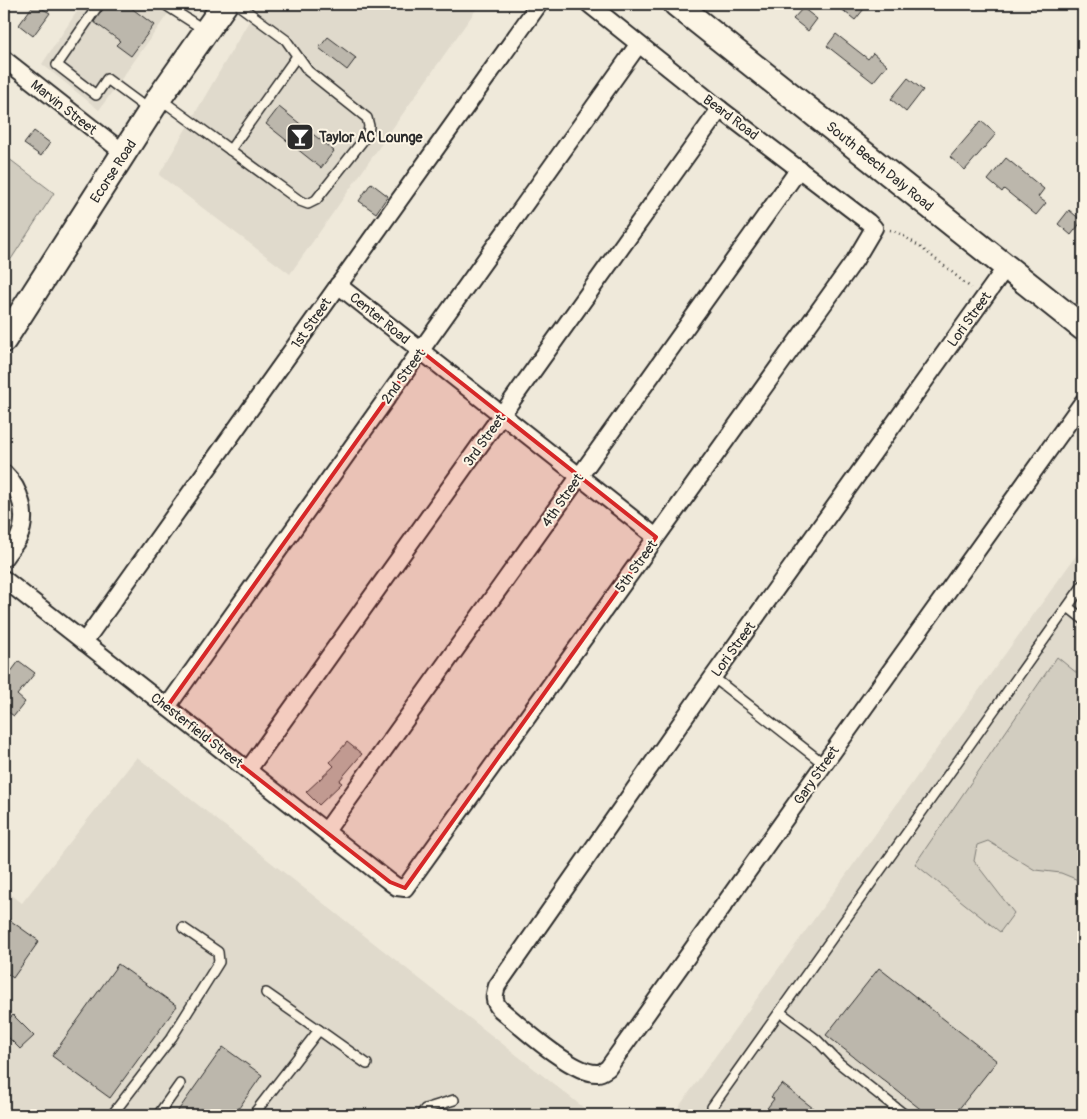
<svg xmlns="http://www.w3.org/2000/svg" width="1087" height="1119" viewBox="0 0 1087 1119" font-family="Pangolin,sans-serif">
	<style>
		.built { fill: #e0dacc }
		.green { fill: #d2cdc0; stroke: #7e7c76 }
		.building { fill: #bcb7ac; stroke: #2b2b2b }
		.lines { fill: none; stroke-linecap: round; stroke-linejoin: round }
		.lane-casing { stroke: #2b2b2b; stroke-width: 12 }
		.street-casing { stroke: #2b2b2b; stroke-width: 20 }
		.secondary-casing { stroke: #2b2b2b; stroke-width: 28 }
		.path { stroke: #2b2b2b; stroke-width: 2.5; stroke-dasharray: 1 4; stroke-linecap: butt }
		.lane { stroke: #fcf5e5; stroke-width: 9 }
		.street { stroke: #fcf5e5; stroke-width: 16 }
		.secondary { stroke: #fcf5e5; stroke-width: 24 }
		.marked { fill: #d62828; fill-opacity: 0.2; stroke: #d62828; stroke-width: 4; stroke-linejoin: round }
		.labels { text-anchor: middle; stroke-width: 4; stroke-linejoin: round; paint-order: stroke }
		.street-label { font-size: 14px; fill: #2b2b2b; stroke: #fcf5e5 }
		.poi-label { font-size: 14px; font-weight: bold; fill: #2b2b2b; stroke: #fcf5e5; text-anchor: start }
	</style>
	<rect width="100%" height="100%" fill="#efe9da"/>
	<filter id="ink" filterUnits="userSpaceOnUse"><feTurbulence type="fractalNoise" baseFrequency=".02" numOctaves="2"/><feDisplacementMap in="SourceGraphic" scale="10" xChannelSelector="R" yChannelSelector="G"/><feConvolveMatrix kernelMatrix="1 2 1 2 8 2 1 2 1" color-interpolation-filters="sRGB"/></filter>
	<g filter="url(#ink)">
		<!-- built -->
		<g class="built">
			<path d="M82,4H175L99,110L42,64Z"/>
			<path d="M259,4H480L290,274L159,175Z"/>
			<path d="M1083,546V1115H673L830,897Z"/>
			<path d="M137,757L472,1020L593,1115H4V889L22,903Z"/>
		</g>
		<!-- green -->
		<g class="green">
			<path d="M4,155L54,193L4,270Z"/>
			<path d="M1057,657L1083,678V882L1061,873L1035,870L988,841L977,845L974,861L1014,913L1000,932L915,864Z"/>
		</g>
		<!-- building -->
		<g class="building">
			<path d="M34,4L50,13L33,36L19,25Z"/>
			<path d="M107,4H126L154,25L131,56L116,45L120,41L94,22Z"/>
			<path d="M835,4H868L855,20Z"/>
			<path d="M803,8L817,19L808,31L793,19Z"/>
			<path d="M836,34L868,59L873,53L887,65L873,82L827,46Z"/>
			<path d="M328,37L356,58L347,70L319,48Z"/>
			<path d="M908,78L923,90L906,112L891,99Z"/>
			<path d="M279,107L334,151L321,168L266,124Z"/>
			<path d="M981,121L996,134L965,170L950,157Z"/>
			<path d="M34,131L50,143L41,156L24,144Z"/>
			<path d="M1006,158L1044,189L1038,197L1046,203L1036,215L1004,189L1002,192L988,180Z"/>
			<path d="M371,183L388,196L376,213L359,201Z"/>
			<path d="M1069,210L1082,221L1071,235L1058,224Z"/>
			<path d="M19,661L35,673L17,695L25,702L14,716L5,710L4,711V681Z"/>
			<path d="M347,742L362,754L339,781L342,783L319,805L306,792L334,766L330,762Z"/>
			<path d="M4,916L39,941L13,978L4,971Z"/>
			<path d="M118,964L177,1006L110,1098L52,1056Z"/>
			<path d="M879,968L997,1061L954,1115H928L826,1035Z"/>
			<path d="M13,1015L34,1036L20,1049L4,1033V1024Z"/>
			<path d="M223,1047L262,1075L234,1115H175Z"/>
			<path d="M782,1084L822,1115H762L774,1099L771,1097Z"/>
		</g>
		<g class="lines">
			<defs>
				<g id="lane">
					<path d="M99,4L57,65L96,95L107,79L149,110"/>
					<path d="M164,4L206,31"/>
					<path d="M159,98L300,201L308,204L316,200L368,134L369,126L367,118L308,71L286,40L237,4"/>
					<path d="M230,150L297,56"/>
					<path d="M1068,607L1083,619"/>
					<path d="M713,677L824,764"/>
					<path d="M780,1012L816,1039L839,1063L905,1115"/>
					<path d="M319,1030L367,1064"/>
					<path d="M712,1107L1083,585"/>
					<path d="M112,1115L172,1037L219,962L218,952L183,928"/>
					<path d="M158,1115L180,1084"/>
					<path d="M253,1115L319,1030L266,993"/>
					<path d="M421,1115L425,1109L454,1100"/>
				</g>
				<g id="street">
					<path d="M4,59L124,153"/>
					<path d="M1006,267L713,677L497,986C494,996 493,1001 500,1009C519,1025 573,1075 598,1073C601,1073 605,1070 608,1068L824,764L1083,402"/>
					<path d="M338,285L656,537"/>
					<path d="M4,473C21,489 29,517 18,539C14,545 8,552 4,558"/>
					<path d="M4,579L390,882L397,887L405,888L855,260L874,228L868,222L720,109L589,4"/>
					<path d="M84,642L539,4"/>
					<path d="M167,707L638,45"/>
					<path d="M248,770L720,109"/>
					<path d="M326,831L799,169"/>
				</g>
				<g id="secondary">
					<path d="M676,4L1083,328"/>
					<path d="M4,340L159,98L225,4"/>
				</g>
			</defs>
			<!-- lane casing -->
			<use href="#lane" class="lane-casing"/>
			<!-- street casing -->
			<use href="#street" class="street-casing"/>
			<!-- secondary casing -->
			<use href="#secondary" class="secondary-casing"/>
			<!-- path -->
			<path class="path" d="M890,230C907,233 955,275 971,288"/>
			<!-- lane -->
			<use href="#lane" class="lane"/>
			<!-- street -->
			<use href="#street" class="street"/>
			<!-- secondary -->
			<use href="#secondary" class="secondary"/>
		</g>
	</g>
	<!-- marked area -->
	<path class="marked" d="M421,351L656,537L405,888L390,882L167,707Z"/>
	<!-- icons -->
	<defs>
		<symbol id="bar-square" viewBox="-11 -11 22 22"><rect x="-9" y="-9" width="18" height="18" rx="4" fill="#2b2b2b" stroke="#fcf5e5"/><path d="M-6-5H6L.8 .8V4.5H3.5V6h-7V4.5H-.8V.8Z" fill="#fff"/></symbol>
	</defs>
	<g fill-rule="evenodd">
		<use href="#bar-square" x="284" y="121" width="32" height="32"/>
	</g>
	<g class="labels">
		<!-- street labels -->
		<g class="street-label">
			<text transform="translate(64 107) rotate(38)" y="5">Marvin Street</text>
			<text transform="translate(731 117) rotate(37)" y="5">Beard Road</text>
			<text transform="translate(880 166) rotate(39)" y="5">South Beech Daly Road</text>
			<text transform="translate(113 171) rotate(-57)" y="5">Ecorse Road</text>
			<text transform="translate(380 318) rotate(39)" y="5">Center Road</text>
			<text transform="translate(969 319) rotate(-54)" y="5">Lori Street</text>
			<text transform="translate(311 323) rotate(-55)" y="5">1st Street</text>
			<text transform="translate(403 376) rotate(-54)" y="5">2nd Street</text>
			<text transform="translate(484 440) rotate(-54)" y="5">3rd Street</text>
			<text transform="translate(562 500) rotate(-55)" y="5">4th Street</text>
			<text transform="translate(636 566) rotate(-54)" y="5">5th Street</text>
			<text transform="translate(733 649) rotate(-54)" y="5">Lori Street</text>
			<text transform="translate(197 730) rotate(38)" y="5">Chesterfield Street</text>
			<text transform="translate(816 775) rotate(-55)" y="5">Gary Street</text>
		</g>
		<!-- poi labels -->
		<g class="poi-label">
			<text x="319" y="142">Taylor AC Lounge</text>
		</g>
	</g>
	<!-- margin -->
	<rect width="1087" height="1119" fill="none" stroke="#fcf5e5" stroke-width="20"/>
	<rect x="10" y="10" width="1067" height="1099" fill="none" stroke="#2b2b2b" stroke-width="2" filter="url(#ink)"/>
</svg>
